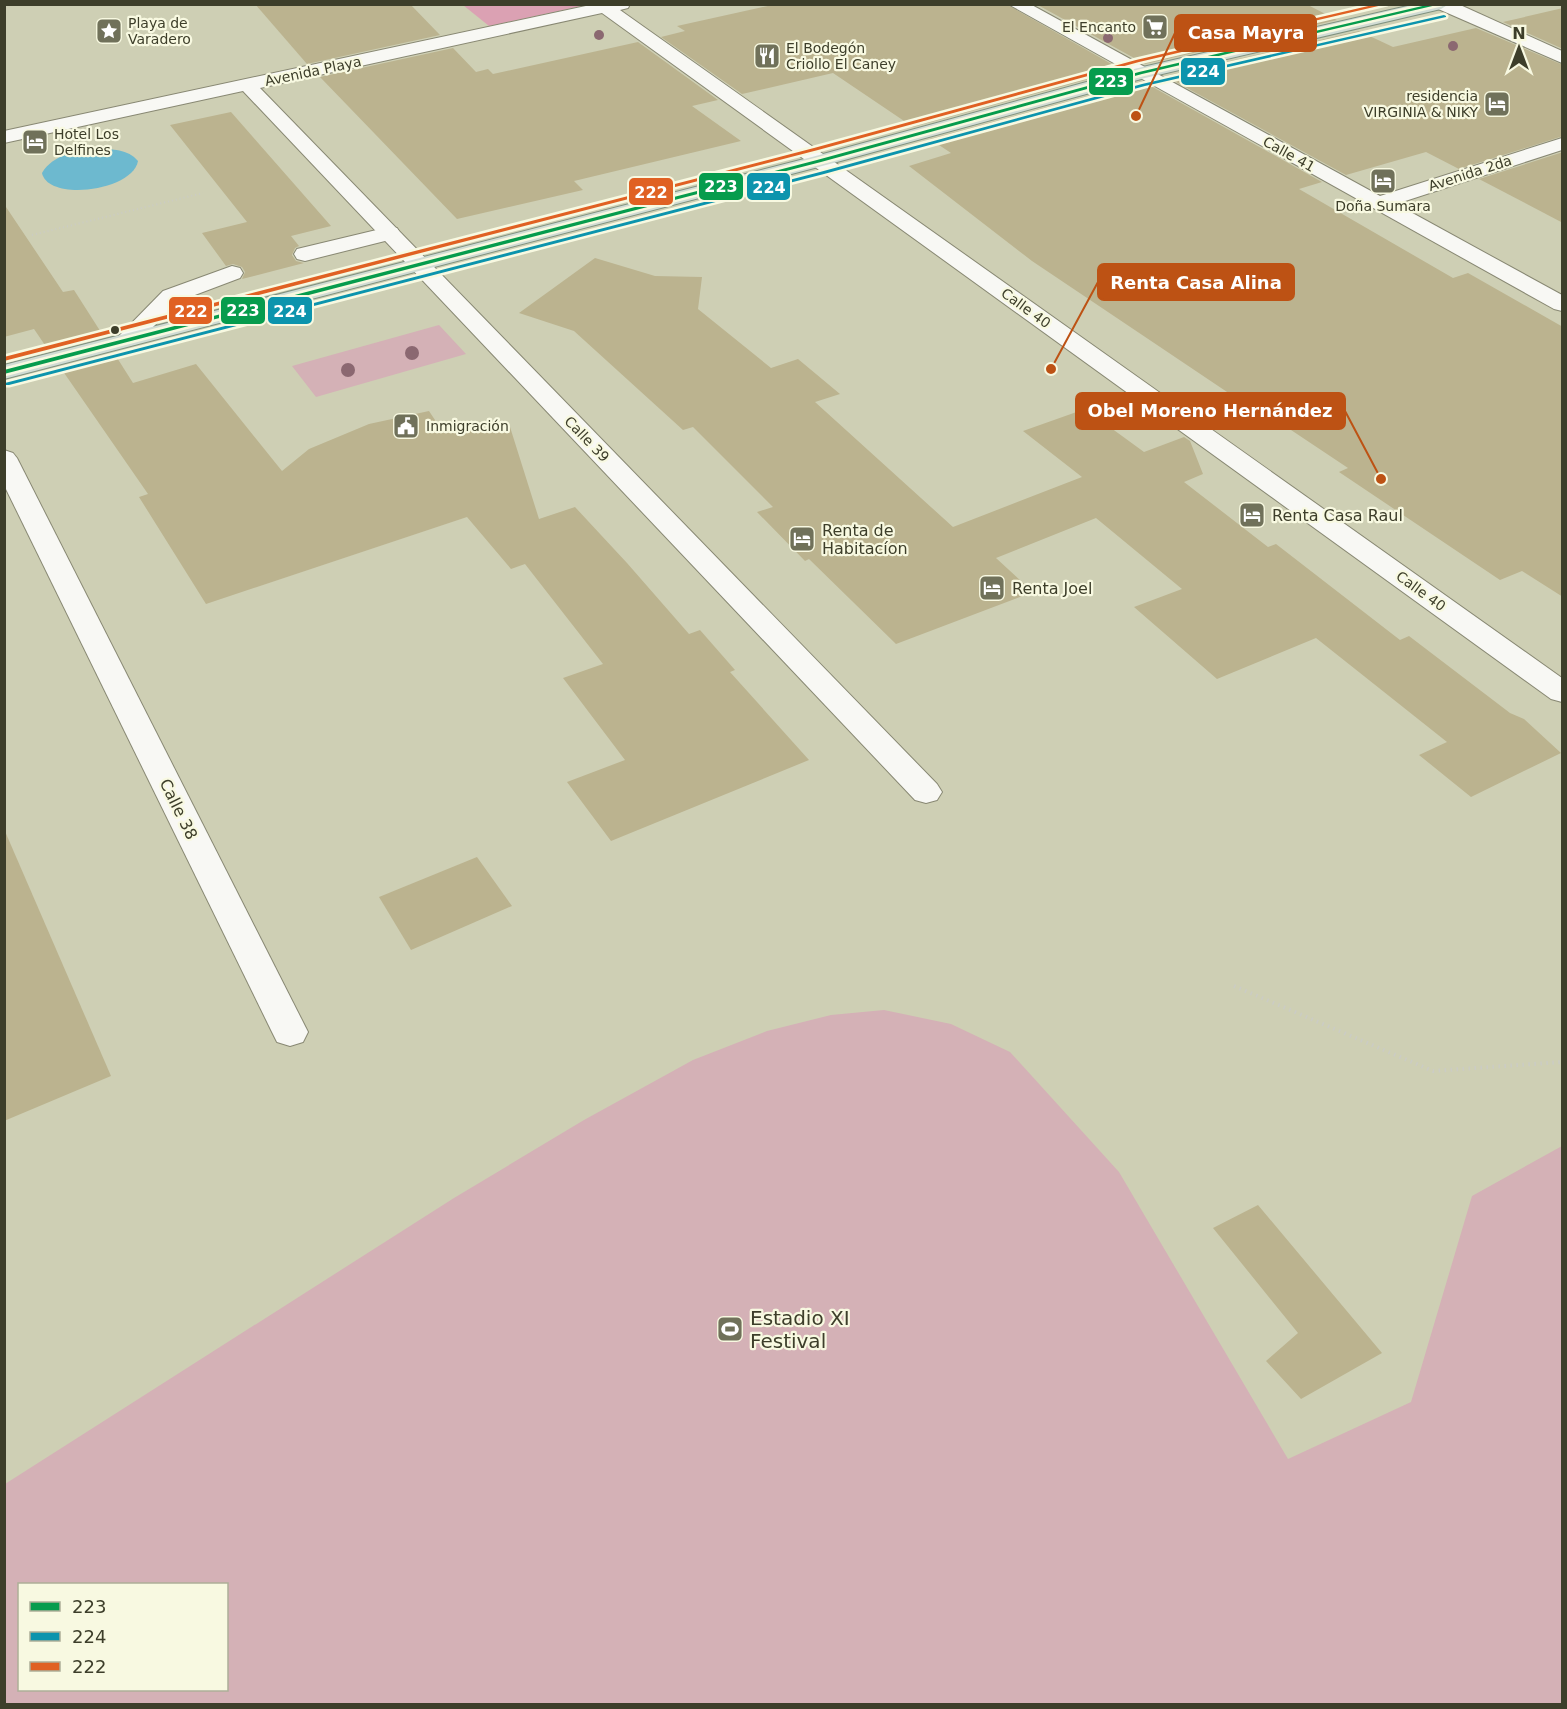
<svg xmlns="http://www.w3.org/2000/svg" width="1567" height="1709" viewBox="0 0 1567 1709" font-family="'DejaVu Sans',sans-serif">
	<style>
		.green { fill: #d4b1b6; fill-rule: evenodd }
		.forest { fill: #dba1b3 }
		.water { fill: #6db9cf }
		.building { fill: #bbb38f }
		.lines { fill: none; stroke-linecap: round; stroke-linejoin: round }
		.service-casing { stroke: #888873; stroke-width: 2 }
		.minor-casing { stroke: #888873; stroke-width: 2 }
		.primary-casing { stroke: #809280; stroke-width: 2 }
		.path-far1 { stroke: #cbccc4; stroke-width: 2; stroke-dasharray: 1 3; stroke-linecap: butt }
		.path { stroke: #cbccc4; stroke-width: 4; stroke-dasharray: 1.5 4.5; stroke-linecap: butt }
		.service { fill: #f8f8f4; fill-rule: evenodd }
		.minor { fill: #f8f8f4; fill-rule: evenodd }
		.primary { fill: #d1dcd4; fill-rule: evenodd }
		.bus-1-casing { stroke: #f8f9e1; stroke-width: 5 }
		.bus-2-casing { stroke: #f8f9e1; stroke-width: 5 }
		.bus-3-casing { stroke: #f8f9e1; stroke-width: 5 }
		.bus-1 { fill: #069c4d; fill-rule: evenodd }
		.bus-2 { fill: #0c94ad; fill-rule: evenodd }
		.bus-3 { fill: #e06123; fill-rule: evenodd }
		.tree { fill: #8b6871 }
		.bus-dot { fill: #3d3e2a; stroke: #f8f9e1; stroke-width: 2 }
		.labels { text-anchor: middle; stroke-width: 4.5; stroke-linejoin: round; paint-order: stroke }
		.far-poi-label { font-size: 14px; fill: #3d3e2a; stroke: #f8f9e1; text-anchor: start }
		.far-street-label { font-size: 14px; fill: #3d3e2a; stroke: #f8f9e1 }
		.poi-label { font-size: 16px; fill: #3d3e2a; stroke: #f8f9e1; text-anchor: start }
		.street-label { font-size: 16px; fill: #3d3e2a; stroke: #f8f9e1 }
		.near-poi-label { font-size: 20px; fill: #3d3e2a; stroke: #f8f9e1; text-anchor: start }
		.leader { fill: none; stroke: #bd5214; stroke-width: 2 }
		.callout-dot { fill: #bd5214; stroke: #f8f9e1; stroke-width: 2 }
		.callout { fill: #bd5214; stroke: #bd5214; stroke-width: 2 }
		.callout-label { font-size: 18px; text-anchor: middle; font-weight: bold; fill: #fff }
		.line-badge { stroke: #f8f9e1; stroke-width: 2 }
		.badge-label { font-size: 16px; text-anchor: middle; font-weight: bold; fill: #fff }
	</style>
	<rect width="100%" height="100%" fill="#cecfb4"/>
	<!-- green -->
	<g class="green">
		<path d="M439,325L466,354L316,397L292,366Z"/>
		<path d="M884,1010L951,1024L1010,1052L1119,1172L1288,1459L1411,1402L1472,1196L1562,1146V1704H5V1484L454,1198L584,1120L693,1060L767,1031L831,1015ZM20,1584H226V1690H20Z"/>
	</g>
	<!-- forest -->
	<path class="forest" d="M463,5H586L489,26Z"/>
	<!-- water -->
	<path class="water" d="M97,149C112,149 128,149 138,161C133,191 48,202 42,173C53,154 77,151 97,149Z"/>
	<!-- building -->
	<g class="building">
		<path d="M255,4H410L440,35L307,64Z"/>
		<path d="M777,4H1006L1122,70L913,127L833,73L742,94L661,37L685,31L677,26Z"/>
		<path d="M1036,4H1306L1337,20L1145,64Z"/>
		<path d="M1563,8V49L1503,22Z"/>
		<path d="M1476,28L1563,65V136L1459,169L1426,152L1346,175L1165,76L1359,31L1393,47Z"/>
		<path d="M638,42L718,100L692,106L741,141L574,181L583,190L457,219L320,77L453,48L476,72L488,69L493,74Z"/>
		<path d="M1142,81L1322,182L1299,189L1453,278L1468,273L1563,327V597L1522,571L1500,580L1339,472L1348,468L1243,398L1239,400L1032,261L909,166L951,153L930,139Z"/>
		<path d="M231,112L331,226L291,236L299,246L295,248L292,255L296,261L304,263L242,279L245,272L242,267L233,264L226,266L202,233L247,222L170,125Z"/>
		<path d="M1563,152V223L1479,179Z"/>
		<path d="M4,204L63,292L74,290L104,337L49,351L34,329L4,337Z"/>
		<path d="M595,258L655,276L702,277L698,309L771,368L798,359L840,394L815,402L953,527L1082,477L1023,431L1085,409L1144,452L1184,437L1190,441L1203,474L1184,482L1268,547L1276,544L1400,640L1409,636L1510,713L1524,719L1561,753L1471,797L1419,755L1447,742L1316,638L1217,679L1134,607L1182,589L1096,518L996,558L1033,592L896,644L809,559L805,561L757,512L773,507L693,427L683,430L574,331L519,313Z"/>
		<path d="M114,353L133,383L196,364L282,471L309,449L369,424L429,411L443,432L510,427L539,519L575,507L627,563L689,634L700,630L735,670L730,672L809,760L611,841L567,782L625,760L563,678L603,664L525,564L511,569L467,517L206,604L139,497L148,494L60,367Z"/>
		<path d="M4,829L111,1076L4,1121Z"/>
		<path d="M477,857L512,906L411,950L379,897Z"/>
		<path d="M1258,1205L1382,1353L1301,1399L1266,1361L1298,1333L1213,1228Z"/>
	</g>
	<g class="lines">
		<defs>
			<g id="service">
				<path d="M389,227L397,228L400,233L397,238L305,261L297,259L294,254L297,249Z"/>
				<path d="M232,266L240,268L243,273L240,278L179,301L136,344L128,346L120,344L116,339L163,291Z"/>
			</g>
			<g id="minor">
				<path d="M595,4H630L628,8L620,10L1562,678V702L1551,699L602,13L260,88L937,784L942,792L937,800L926,803L915,800L243,91L4,143V131Z"/>
				<path d="M1008,4H1030L1380,196L1562,138V150L1396,204L1562,295V311L1554,309Z"/>
				<path d="M1434,4H1458L1562,51V63L1436,8Z"/>
				<path d="M4,450L13,453L17,458L308,1032L303,1042L290,1046L277,1042L272,1032L4,485Z"/>
			</g>
			<path id="primary" d="M1416,4H1449L1441,9L1145,78L826,165L4,379V365L812,157L1134,69Z"/>
		</defs>
		<!-- service casing -->
		<use href="#service" class="service-casing"/>
		<!-- minor casing -->
		<use href="#minor" class="minor-casing"/>
		<!-- primary casing -->
		<use href="#primary" class="primary-casing"/>
		<!-- path-far1 -->
		<path class="path-far1" d="M32,235L203,193"/>
		<!-- path -->
		<path class="path" d="M1234,986L1433,1071L1562,1062"/>
		<!-- service -->
		<use href="#service" class="service"/>
		<!-- minor -->
		<use href="#minor" class="minor"/>
		<!-- primary -->
		<use href="#primary" class="primary"/>
		<defs>
			<path id="bus-1" d="M1431,4H1441L1142,74L821,162L4,374V370L817,160L1139,72Z"/>
			<path id="bus-2" d="M1444,15L1446,16V17L1145,86L824,174L9,385H4L5,383L820,172L1142,84Z"/>
			<path id="bus-3" d="M1377,4H1387L1139,62L818,150L4,361V357L814,148L1136,60Z"/>
		</defs>
		<!-- bus-1 casing -->
		<use href="#bus-1" class="bus-1-casing"/>
		<!-- bus-2 casing -->
		<use href="#bus-2" class="bus-2-casing"/>
		<!-- bus-3 casing -->
		<use href="#bus-3" class="bus-3-casing"/>
		<!-- bus-1 -->
		<use href="#bus-1" class="bus-1"/>
		<!-- bus-2 -->
		<use href="#bus-2" class="bus-2"/>
		<!-- bus-3 -->
		<use href="#bus-3" class="bus-3"/>
	</g>
	<!-- trees -->
	<g class="tree">
		<circle cx="599" cy="35" r="5"/>
		<circle cx="1108" cy="38" r="5"/>
		<circle cx="1453" cy="46" r="5"/>
		<circle cx="412" cy="353" r="7"/>
		<circle cx="348" cy="370" r="7"/>
	</g>
	<!-- icons -->
	<defs>
		<symbol id="supermarket-square" viewBox="-11 -11 22 22"><rect x="-9" y="-9" width="18" height="18" rx="4" fill="#70715a" stroke="#f8f9e1"/><path d="M-6-5.5h2.5l.6 2H6L4.5 2H-2.5L-4.4-4H-6ZM-1.5 3.2a1.3 1.3 0 1 0 .1 0ZM3 3.2a1.3 1.3 0 1 0 .1 0Z" fill="#fff"/></symbol>
		<symbol id="sight-square" viewBox="-11 -11 22 22"><rect x="-9" y="-9" width="18" height="18" rx="4" fill="#70715a" stroke="#f8f9e1"/><path d="M0-6L1.8-2.2L6-1.7L2.9 1.2L3.7 5.4L0 3.3L-3.7 5.4L-2.9 1.2L-6-1.7L-1.8-2.2Z" fill="#fff"/></symbol>
		<symbol id="restaurant-square" viewBox="-11 -11 22 22"><rect x="-9" y="-9" width="18" height="18" rx="4" fill="#70715a" stroke="#f8f9e1"/><path d="M-5-6h1v4h1v-4h1v4h1v-4h1v5L-1.5 .5V6h-2V.5L-5-1ZM5-6V6H3V1.5H1.5Q1.5-4 5-6Z" fill="#fff"/></symbol>
		<symbol id="hotel-square" viewBox="-11 -11 22 22"><rect x="-9" y="-9" width="18" height="18" rx="4" fill="#70715a" stroke="#f8f9e1"/><path d="M-6-4.5h1.5V1H6V5H4.5V3h-9V5H-6ZM-4 0a1.8 1.8 0 1 1 3.6 0ZM.5 0V-2.5h3Q6-2.5 6 0Z" fill="#fff"/></symbol>
		<symbol id="civic-square" viewBox="-11 -11 22 22"><rect x="-9" y="-9" width="18" height="18" rx="4" fill="#70715a" stroke="#f8f9e1"/><path d="M-.6-6.5H3V-4.5H.6V-3L4-1V1h2V6H-6V1h2V-1L-.6-3ZM-1.2 2.5V6h2.4V2.5Z" fill="#fff"/></symbol>
		<symbol id="stadium-square" viewBox="-11 -11 22 22"><rect x="-9" y="-9" width="18" height="18" rx="4" fill="#70715a" stroke="#f8f9e1"/><path d="M0-5a6.5 5 0 1 0 0 10a6.5 5 0 1 0 0-10ZM-3.5-1.8h7v3.6h-7Z" fill="#fff"/></symbol>
	</defs>
	<g fill-rule="evenodd">
		<use href="#supermarket-square" x="1140" y="12" width="30" height="30"/>
		<use href="#sight-square" x="94" y="16" width="30" height="30"/>
		<use href="#restaurant-square" x="752" y="41" width="30" height="30"/>
		<use href="#hotel-square" x="1482" y="89" width="30" height="30"/>
		<use href="#hotel-square" x="20" y="127" width="30" height="30"/>
		<use href="#hotel-square" x="1368" y="166" width="30" height="30"/>
		<use href="#civic-square" x="391" y="411" width="30" height="30"/>
		<use href="#hotel-square" x="1237" y="500" width="30" height="30"/>
		<use href="#hotel-square" x="787" y="524" width="30" height="30"/>
		<use href="#hotel-square" x="977" y="573" width="30" height="30"/>
		<use href="#stadium-square" x="715" y="1314" width="30" height="30"/>
	</g>
	<!-- markers -->
	<circle class="bus-dot" cx="115" cy="330" r="5"/>
	<g class="labels">
		<!-- far-poi labels -->
		<g class="far-poi-label">
			<text x="128" y="28">Playa de<tspan x="128" dy="16">Varadero</tspan></text>
			<text x="1136" y="32" text-anchor="end">El Encanto</text>
			<text x="786" y="53">El Bodegón<tspan x="786" dy="16">Criollo El Caney</tspan></text>
			<text x="1478" y="101" text-anchor="end">residencia<tspan x="1478" dy="16">VIRGINIA &amp; NIKY</tspan></text>
			<text x="54" y="139">Hotel Los<tspan x="54" dy="16">Delfines</tspan></text>
			<text x="1383" y="211" text-anchor="middle">Doña Sumara</text>
			<text x="426" y="431">Inmigración</text>
		</g>
		<!-- far-street labels -->
		<g class="far-street-label">
			<text transform="translate(313 71) rotate(-12)" y="5">Avenida Playa</text>
			<text transform="translate(1289 154) rotate(29)" y="5">Calle 41</text>
			<text transform="translate(1470 173) rotate(-18)" y="5">Avenida 2da</text>
			<text transform="translate(1026 308) rotate(36)" y="5">Calle 40</text>
			<text transform="translate(587 439) rotate(46)" y="5">Calle 39</text>
			<text transform="translate(1421 591) rotate(36)" y="5">Calle 40</text>
		</g>
		<!-- poi labels -->
		<g class="poi-label">
			<text x="1272" y="521">Renta Casa Raul</text>
			<text x="822" y="536">Renta de<tspan x="822" dy="18">Habitacíon</tspan></text>
			<text x="1012" y="594">Renta Joel</text>
		</g>
		<!-- street labels -->
		<g class="street-label">
			<text transform="translate(179 809) rotate(64)" y="6">Calle 38</text>
		</g>
		<!-- near-poi labels -->
		<g class="near-poi-label">
			<text x="750" y="1325">Estadio XI<tspan x="750" dy="23">Festival</tspan></text>
		</g>
	</g>
	<!-- callouts -->
	<path class="leader" d="M1136 116L1175 33M1051 369L1098 282M1381 479L1345 411"/>
	<g class="callout-dot">
		<circle cx="1136" cy="116" r="6"/>
		<circle cx="1051" cy="369" r="6"/>
		<circle cx="1381" cy="479" r="6"/>
	</g>
	<g class="callout">
		<rect x="1175" y="15" width="141" height="36" rx="6"/>
		<rect x="1098" y="264" width="196" height="36" rx="6"/>
		<rect x="1076" y="393" width="269" height="36" rx="6"/>
	</g>
	<g class="callout-label">
		<text x="1246" y="39">Casa Mayra</text>
		<text x="1196" y="289">Renta Casa Alina</text>
		<text x="1210" y="417">Obel Moreno Hernández</text>
	</g>
	<g class="line-badge">
		<rect x="1180" y="57" width="46" height="29" rx="6" fill="#0c94ad"/>
		<rect x="1088" y="67" width="46" height="29" rx="6" fill="#069c4d"/>
		<rect x="698" y="172" width="46" height="29" rx="6" fill="#069c4d"/>
		<rect x="746" y="172" width="45" height="29" rx="6" fill="#0c94ad"/>
		<rect x="628" y="177" width="46" height="29" rx="6" fill="#e06123"/>
		<rect x="220" y="296" width="46" height="29" rx="6" fill="#069c4d"/>
		<rect x="267" y="296" width="46" height="29" rx="6" fill="#0c94ad"/>
		<rect x="168" y="296" width="45" height="29" rx="6" fill="#e06123"/>
	</g>
	<g class="badge-label">
		<text x="1203" y="77">224</text>
		<text x="1111" y="87">223</text>
		<text x="721" y="192">223</text>
		<text x="769" y="193">224</text>
		<text x="651" y="198">222</text>
		<text x="243" y="316">223</text>
		<text x="290" y="317">224</text>
		<text x="191" y="317">222</text>
	</g>
	<!-- border -->
	<rect width="1567" height="1709" fill="none" stroke="#3d3e2a" stroke-width="12"/>
	<!-- legend -->
	<rect x="18" y="1583" width="210" height="108" fill="#f8f9e1" stroke="#adae98" stroke-width="1.5"/>
	<rect x="30" y="1602" width="30" height="9" fill="#069c4d" stroke="#adae98" stroke-width="1.5"/>
	<text x="72" y="1613" font-size="18" fill="#3d3e2a">223</text>
	<rect x="30" y="1632" width="30" height="9" fill="#0c94ad" stroke="#adae98" stroke-width="1.5"/>
	<text x="72" y="1643" font-size="18" fill="#3d3e2a">224</text>
	<rect x="30" y="1662" width="30" height="9" fill="#e06123" stroke="#adae98" stroke-width="1.5"/>
	<text x="72" y="1673" font-size="18" fill="#3d3e2a">222</text>
	<!-- north arrow -->
	<g transform="translate(1519 48)" stroke="#f8f9e1" stroke-width="4.5" paint-order="stroke">
	<path d="M0-4.5L10 22L0 15L-10 22Z" fill="#3d3e2a"/>
	<text y="-9" font-size="16" font-weight="bold" text-anchor="middle" fill="#3d3e2a">N</text>
	</g>
</svg>
